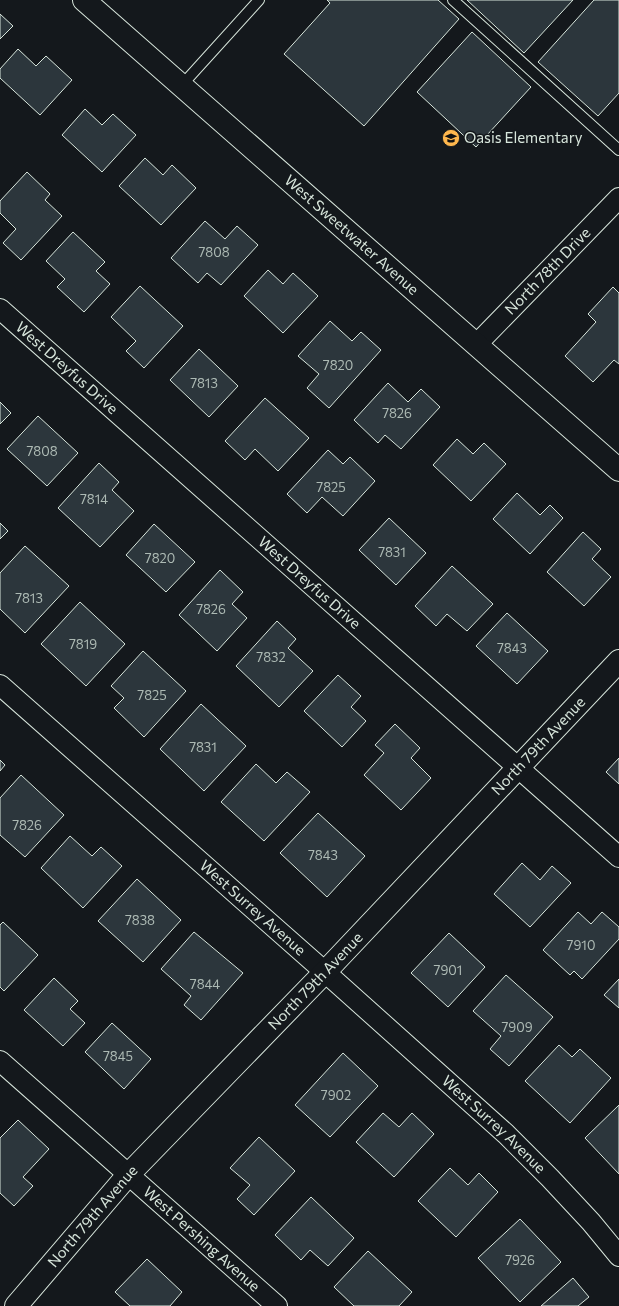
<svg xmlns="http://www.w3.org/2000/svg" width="619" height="1306" viewBox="0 0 619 1306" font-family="Commissioner,sans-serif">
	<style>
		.building { fill: #2c363c; stroke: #d8e6dc }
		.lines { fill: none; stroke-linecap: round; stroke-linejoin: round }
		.service-casing { stroke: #d8e6dc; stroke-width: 12 }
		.minor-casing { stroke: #d8e6dc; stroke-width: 22 }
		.tertiary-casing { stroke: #d8e6dc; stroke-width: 24 }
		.service { stroke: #14181c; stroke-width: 10 }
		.minor { stroke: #14181c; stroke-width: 20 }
		.tertiary { stroke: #14181c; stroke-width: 22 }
		.labels { text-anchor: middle; stroke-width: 3; stroke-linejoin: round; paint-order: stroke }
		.number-label { font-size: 13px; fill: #adbab4 }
		.poi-label { font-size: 15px; fill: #d8e6dc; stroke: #14181c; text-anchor: start }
		.street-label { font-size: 15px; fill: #d8e6dc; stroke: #14181c }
	</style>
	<rect width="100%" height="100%" fill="#14181c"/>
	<!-- building -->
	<g class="building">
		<path d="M327,0H438L459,19L364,126L284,54L330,3Z"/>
		<path d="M467,0H573L524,53Z"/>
		<path d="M594,0H619V93L598,116L538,62Z"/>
		<path d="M0,14L13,26L0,39Z"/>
		<path d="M472,32L531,87L476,147L417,92Z"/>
		<path d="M18,49L36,66L46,56L72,80L40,115L0,78V69Z"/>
		<path d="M85,109L102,125L113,114L136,135L102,172L62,135Z"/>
		<path d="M145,158L163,175L172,165L196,188L161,225L119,186Z"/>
		<path d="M27,172L50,194L45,200L62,216L21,260L3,243L16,229L0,213V201Z"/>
		<path d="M205,221L225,239L237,226L258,245L221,285L207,273L198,283L171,258Z"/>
		<path d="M73,232L105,262L96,271L110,284L84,312L57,287L65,279L46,261Z"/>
		<path d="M268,270L283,284L293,273L318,296L283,333L244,296Z"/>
		<path d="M140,286L183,326L144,368L126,351L136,341L111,317Z"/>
		<path d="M613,287L619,293V364L614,360L593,382L565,356L596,322L588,314Z"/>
		<path d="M330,321L352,341L361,332L381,350L329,408L307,388L319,374L298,356Z"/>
		<path d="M199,349L238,386L209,417L170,380Z"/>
		<path d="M388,383L408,402L421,389L440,407L401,449L385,435L378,443L354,420Z"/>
		<path d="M265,398L309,438L278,471L255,449L245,460L225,441Z"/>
		<path d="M0,402L11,413L0,424Z"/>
		<path d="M38,416L78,453L47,486L7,449Z"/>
		<path d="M457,439L473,454L484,443L506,464L471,501L433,465Z"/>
		<path d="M328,450L343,464L350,457L375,481L343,516L322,497L307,513L287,494Z"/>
		<path d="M99,463L119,482L112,490L134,511L100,547L58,508Z"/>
		<path d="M517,493L540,515L550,505L563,518L530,554L493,519Z"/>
		<path d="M389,518L426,553L396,585L359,550Z"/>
		<path d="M0,523L8,531L0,539Z"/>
		<path d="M154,524L195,562L166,592L126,555Z"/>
		<path d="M583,532L601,549L592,559L611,577L584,606L547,572Z"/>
		<path d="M25,546L69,586L25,633L0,609V573Z"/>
		<path d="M452,566L493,604L467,631L447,614L436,626L415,606Z"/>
		<path d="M220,570L243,592L232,604L247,618L217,651L179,615Z"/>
		<path d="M80,602L125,644L86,686L41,644Z"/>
		<path d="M507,613L548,651L517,684L476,646Z"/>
		<path d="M277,621L296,639L288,648L313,671L279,707L236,666Z"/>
		<path d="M143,651L186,691L144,737L114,708L124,698L111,686Z"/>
		<path d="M338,675L361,696L351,707L366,721L342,747L304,711Z"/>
		<path d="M201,704L246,746L204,791L160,749Z"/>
		<path d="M395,724L420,748L411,758L431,778L401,810L364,775L384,753L375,745Z"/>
		<path d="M619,758V784L606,772Z"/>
		<path d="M0,760L5,765L0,771Z"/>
		<path d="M256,764L276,783L287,772L310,792L264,841L221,802Z"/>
		<path d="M21,775L64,815L25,857L0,835V798Z"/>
		<path d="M318,813L365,856L327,897L280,853Z"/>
		<path d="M70,836L92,856L101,847L122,866L83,908L41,868Z"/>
		<path d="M522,863L540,880L552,866L571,883L530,927L494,894Z"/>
		<path d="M137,879L181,920L143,962L98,921Z"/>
		<path d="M578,912L591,924L602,912L619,927V939L582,979L574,971L570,975L543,950Z"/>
		<path d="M3,922L38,955L4,991L0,987V925Z"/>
		<path d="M194,932L243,973L201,1020L184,1005L191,996L161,969Z"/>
		<path d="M449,933L485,967L448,1007L411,973Z"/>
		<path d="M506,975L553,1017L509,1066L490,1049L501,1036L473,1011Z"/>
		<path d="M54,978L78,1001L70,1009L85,1023L63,1046L24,1010Z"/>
		<path d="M619,979V1008L604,995Z"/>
		<path d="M112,1023L151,1059L124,1089L85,1052Z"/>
		<path d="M559,1045L572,1057L580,1049L611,1078L570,1123L525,1081Z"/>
		<path d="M343,1053L378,1086L330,1137L295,1105Z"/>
		<path d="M619,1105V1174L585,1138Z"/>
		<path d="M383,1113L399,1127L412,1113L434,1134L394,1177L356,1142Z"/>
		<path d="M18,1120L49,1149L23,1177L33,1186L14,1206L0,1193V1138Z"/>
		<path d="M259,1137L295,1171L254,1215L237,1199L250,1185L230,1168Z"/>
		<path d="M450,1168L468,1185L479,1173L498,1192L456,1237L418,1201Z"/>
		<path d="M311,1197L354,1238L328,1266L310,1250L301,1260L275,1235Z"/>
		<path d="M520,1219L561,1262L520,1302L478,1258Z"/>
		<path d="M368,1251L412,1292L399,1306H354L334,1287Z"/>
		<path d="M147,1259L182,1292L170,1306H130L115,1292Z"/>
		<path d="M573,1278L589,1297L578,1306H541Z"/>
	</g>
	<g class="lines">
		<defs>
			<g id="service">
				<path d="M453,0L619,150"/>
				<path d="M182,85L259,0"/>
			</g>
			<g id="minor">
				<path id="s1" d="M0,309L619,857"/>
				<path id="s2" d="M476,345L619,198"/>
				<path id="s3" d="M0,685L325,972L506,1134L550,1178L591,1222L619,1256"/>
				<path id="s4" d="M0,1061L277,1306"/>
			</g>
			<g id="tertiary">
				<path id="s5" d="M84,0L619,470"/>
				<path id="s6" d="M16,1306L128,1175L325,972L619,661"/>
			</g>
		</defs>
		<!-- service casing -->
		<use href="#service" class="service-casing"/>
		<!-- minor casing -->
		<use href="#minor" class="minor-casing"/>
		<!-- tertiary casing -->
		<use href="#tertiary" class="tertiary-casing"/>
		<!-- service -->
		<use href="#service" class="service"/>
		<!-- minor -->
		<use href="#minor" class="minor"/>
		<!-- tertiary -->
		<use href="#tertiary" class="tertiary"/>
	</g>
	<!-- icons -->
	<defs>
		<symbol id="school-disc" viewBox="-11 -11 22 22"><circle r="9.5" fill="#ffb74d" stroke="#14181c"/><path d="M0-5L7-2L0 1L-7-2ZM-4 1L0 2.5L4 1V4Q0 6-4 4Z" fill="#111"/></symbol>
	</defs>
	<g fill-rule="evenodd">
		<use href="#school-disc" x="441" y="128" width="20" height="20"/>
	</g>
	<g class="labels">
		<!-- number labels -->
		<g class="number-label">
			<text x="214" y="257">7808</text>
			<text x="338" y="370">7820</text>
			<text x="204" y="388">7813</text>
			<text x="397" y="418">7826</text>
			<text x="42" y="456">7808</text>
			<text x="331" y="492">7825</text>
			<text x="94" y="504">7814</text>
			<text x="392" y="557">7831</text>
			<text x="160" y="563">7820</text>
			<text x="29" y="603">7813</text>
			<text x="211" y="614">7826</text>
			<text x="83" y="649">7819</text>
			<text x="512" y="653">7843</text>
			<text x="271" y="662">7832</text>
			<text x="152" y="700">7825</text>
			<text x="203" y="752">7831</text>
			<text x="27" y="830">7826</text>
			<text x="323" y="860">7843</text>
			<text x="140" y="925">7838</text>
			<text x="581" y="950">7910</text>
			<text x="448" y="975">7901</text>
			<text x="205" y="989">7844</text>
			<text x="517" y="1032">7909</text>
			<text x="118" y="1061">7845</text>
			<text x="336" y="1100">7902</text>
			<text x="520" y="1265">7926</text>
		</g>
		<!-- poi labels -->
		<g class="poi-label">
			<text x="464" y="143">Oasis Elementary</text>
		</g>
		<!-- street labels -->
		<g class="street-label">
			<text dy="5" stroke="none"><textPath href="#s5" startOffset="356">West Sweetwater Avenue</textPath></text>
			<text dy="5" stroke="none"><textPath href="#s2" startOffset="103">North 78th Drive</textPath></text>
			<text dy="5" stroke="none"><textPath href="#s1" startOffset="89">West Dreyfus Drive</textPath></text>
			<text dy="5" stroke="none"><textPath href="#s1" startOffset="413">West Dreyfus Drive</textPath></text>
			<text dy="5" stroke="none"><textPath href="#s6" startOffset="766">North 79th Avenue</textPath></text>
			<text dy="5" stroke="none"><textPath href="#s3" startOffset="337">West Surrey Avenue</textPath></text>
			<text dy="5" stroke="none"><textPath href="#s6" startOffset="442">North 79th Avenue</textPath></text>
			<text dy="5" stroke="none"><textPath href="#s3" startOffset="661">West Surrey Avenue</textPath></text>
			<text dy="5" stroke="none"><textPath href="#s6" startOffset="118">North 79th Avenue</textPath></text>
			<text dy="5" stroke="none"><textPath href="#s4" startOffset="269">West Pershing Avenue</textPath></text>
		</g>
	</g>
</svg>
